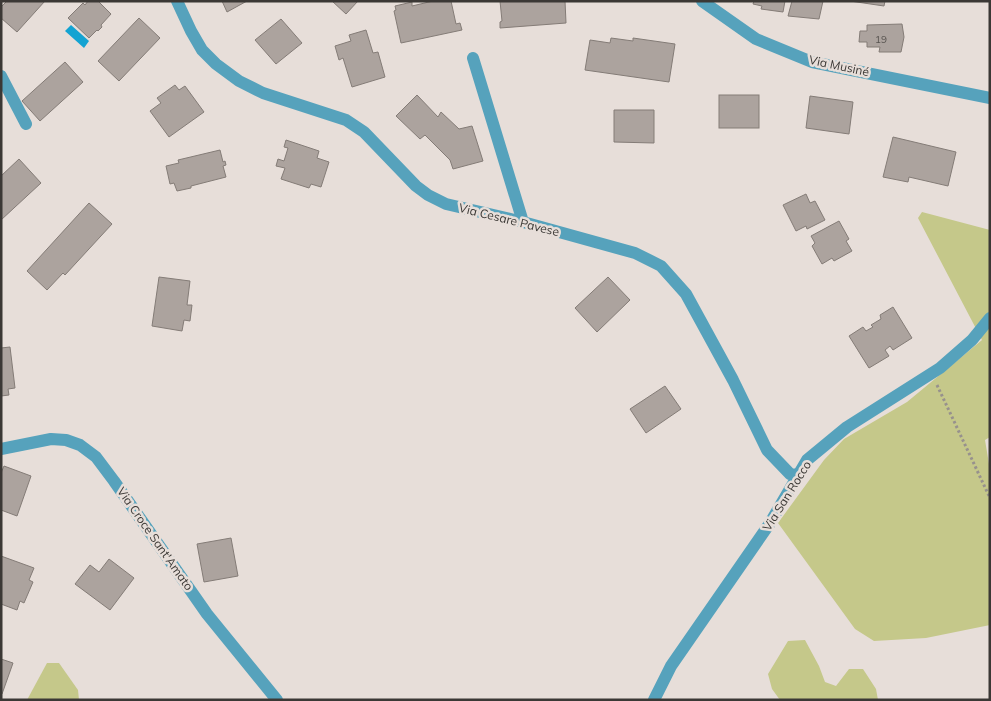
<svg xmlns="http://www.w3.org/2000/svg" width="991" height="701" viewBox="0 0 991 701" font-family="Mulish,sans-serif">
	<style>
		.green { fill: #c5c88a }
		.water { fill: #13a3d2 }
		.building { fill: #aca39e; stroke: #847c77 }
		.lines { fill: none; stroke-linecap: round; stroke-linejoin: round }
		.path { stroke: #97918d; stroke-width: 3; stroke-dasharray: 2.5 2.5; stroke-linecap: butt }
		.minor { stroke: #56a2bc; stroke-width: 12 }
		.labels { text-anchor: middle; stroke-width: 5; stroke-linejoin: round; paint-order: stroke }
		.number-label { font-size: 10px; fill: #57534f }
		.street-label { font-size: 12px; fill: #3b3835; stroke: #e7ded9 }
	</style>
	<rect width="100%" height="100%" fill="#e7ded9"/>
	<!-- green -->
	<g class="green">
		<path d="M922,212L990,230V437L985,440L990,470V625L926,638L874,641L855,629L778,523L824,460L844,439L907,402L982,340L918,218Z"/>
		<path d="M805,640L819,666L825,682L836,686L849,669H863L876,689L878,700H780L772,689L768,674L788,641Z"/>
		<path d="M47,663H59L78,690L79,700H27Z"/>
	</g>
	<!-- water -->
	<path class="water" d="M71,25L89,41L84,48L65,31Z"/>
	<!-- building -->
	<g class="building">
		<path d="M7,1H45L17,32L1,18V7Z"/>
		<path d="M88,1H98L111,14L101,25L102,27L98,31L97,30L89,38L68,18L83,3L85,5Z"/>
		<path d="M222,1H247L227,12Z"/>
		<path d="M332,1H358L346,14Z"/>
		<path d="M433,1H451L456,24L460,23L462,30L401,43L394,11L396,10L395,6L412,2V6Z"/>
		<path d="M500,1H565L566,23L500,28V22L502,21Z"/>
		<path d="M754,1H785L783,12L761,9L762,6L753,4Z"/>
		<path d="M792,1H823L819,19L788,16Z"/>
		<path d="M850,1H885L884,6Z"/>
		<path d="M139,18L160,38L119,81L98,61Z"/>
		<path d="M281,19L302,43L276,64L255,40Z"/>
		<path d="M902,24L904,37L901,52H879L880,47H867V42H859L860,31H867V25Z"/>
		<path d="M366,30L373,53L378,52L385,77L352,87L343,58L339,60L335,46L351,41L349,35Z"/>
		<path d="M611,38L633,41V38L675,44L669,82L585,70L590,40L610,43Z"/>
		<path d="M65,62L83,82L40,121L22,101Z"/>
		<path d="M175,85L179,90L185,86L204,112L169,137L150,111L161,103L157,98Z"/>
		<path d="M417,95L438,117L441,112L459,129L472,126L483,161L453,169L450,160L425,135L420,139L396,116Z"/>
		<rect x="719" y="95" width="40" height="33"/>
		<path d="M810,96L853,102L849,134L806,128Z"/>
		<path d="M614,110H654V143L614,142Z"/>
		<path d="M893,137L956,152L948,186L909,177L908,182L883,177Z"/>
		<path d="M286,140L319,151L317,158L329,162L321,187L311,184L309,188L281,179L285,168L276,166L278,159L284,161L288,148L284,147Z"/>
		<path d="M220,150L223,162L225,161L226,165L223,166L226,177L191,186V188L177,191L174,183L170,184L166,166L179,163L178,160Z"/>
		<path d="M19,159L41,183L1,220V176Z"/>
		<path d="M806,194L810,203L815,201L825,220L807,229L806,226L796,231L783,205Z"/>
		<path d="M89,203L112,224L65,275L63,273L47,290L27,271Z"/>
		<path d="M839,221L849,239L846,241L852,251L834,261L832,258L822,264L812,246L815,243L811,236Z"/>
		<path d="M159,277L190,281L187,305H192L190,321L184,320L182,331L152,326Z"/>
		<path d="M608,277L630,300L597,332L575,308Z"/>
		<path d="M893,307L912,338L893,350L890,346L885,350L889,356L869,368L849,336L863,327L866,331L873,327L871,325L881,319L880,315Z"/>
		<path d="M10,347L15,388L8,389L9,395L1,396V348Z"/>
		<path d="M665,386L681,409L646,433L630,409Z"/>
		<path d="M4,466L31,476L17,516L1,510V473Z"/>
		<path d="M231,538L238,576L204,582L197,544Z"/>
		<path d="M1,556L34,568L29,580L33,582L24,603L20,601L17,610L1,604Z"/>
		<path d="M109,559L134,578L110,610L75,584L90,565L99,572Z"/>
		<path d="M1,659L13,663L2,694H1Z"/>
	</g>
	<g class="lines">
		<!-- path -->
		<path class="path" d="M937,385L990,498"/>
		<!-- minor -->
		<g class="minor">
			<path d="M177,1L191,31L202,50L216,64L239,81L263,93L346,120L364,132L416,186L428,195L446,204L523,222L635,253L661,266L686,294L733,380L767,450L790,474L798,475"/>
			<path d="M702,1L756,39L812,62L990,98"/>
			<path d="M473,58L523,222"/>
			<path d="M1,76L26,124"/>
			<path d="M1,449L51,439L66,440L80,445L96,457L114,481L207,614L277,700"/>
			<path d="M654,700L671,666L770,523L807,460L847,427L940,368L972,340L990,318"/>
		</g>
	</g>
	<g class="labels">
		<!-- number labels -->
		<g class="number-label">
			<text x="881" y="43">19</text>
		</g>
		<!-- street labels -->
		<g class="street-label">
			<text transform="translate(839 66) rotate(12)" y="4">Via Musiné</text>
			<text transform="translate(509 220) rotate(14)" y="4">Via Cesare Pavese</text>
			<text transform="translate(787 496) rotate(-58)" y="4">Via San Rocco</text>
			<text transform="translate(155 539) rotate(55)" y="4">Via Croce Sant'Amato</text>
		</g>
	</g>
	<!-- border -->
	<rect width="991" height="701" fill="none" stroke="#3b3835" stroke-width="5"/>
</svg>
